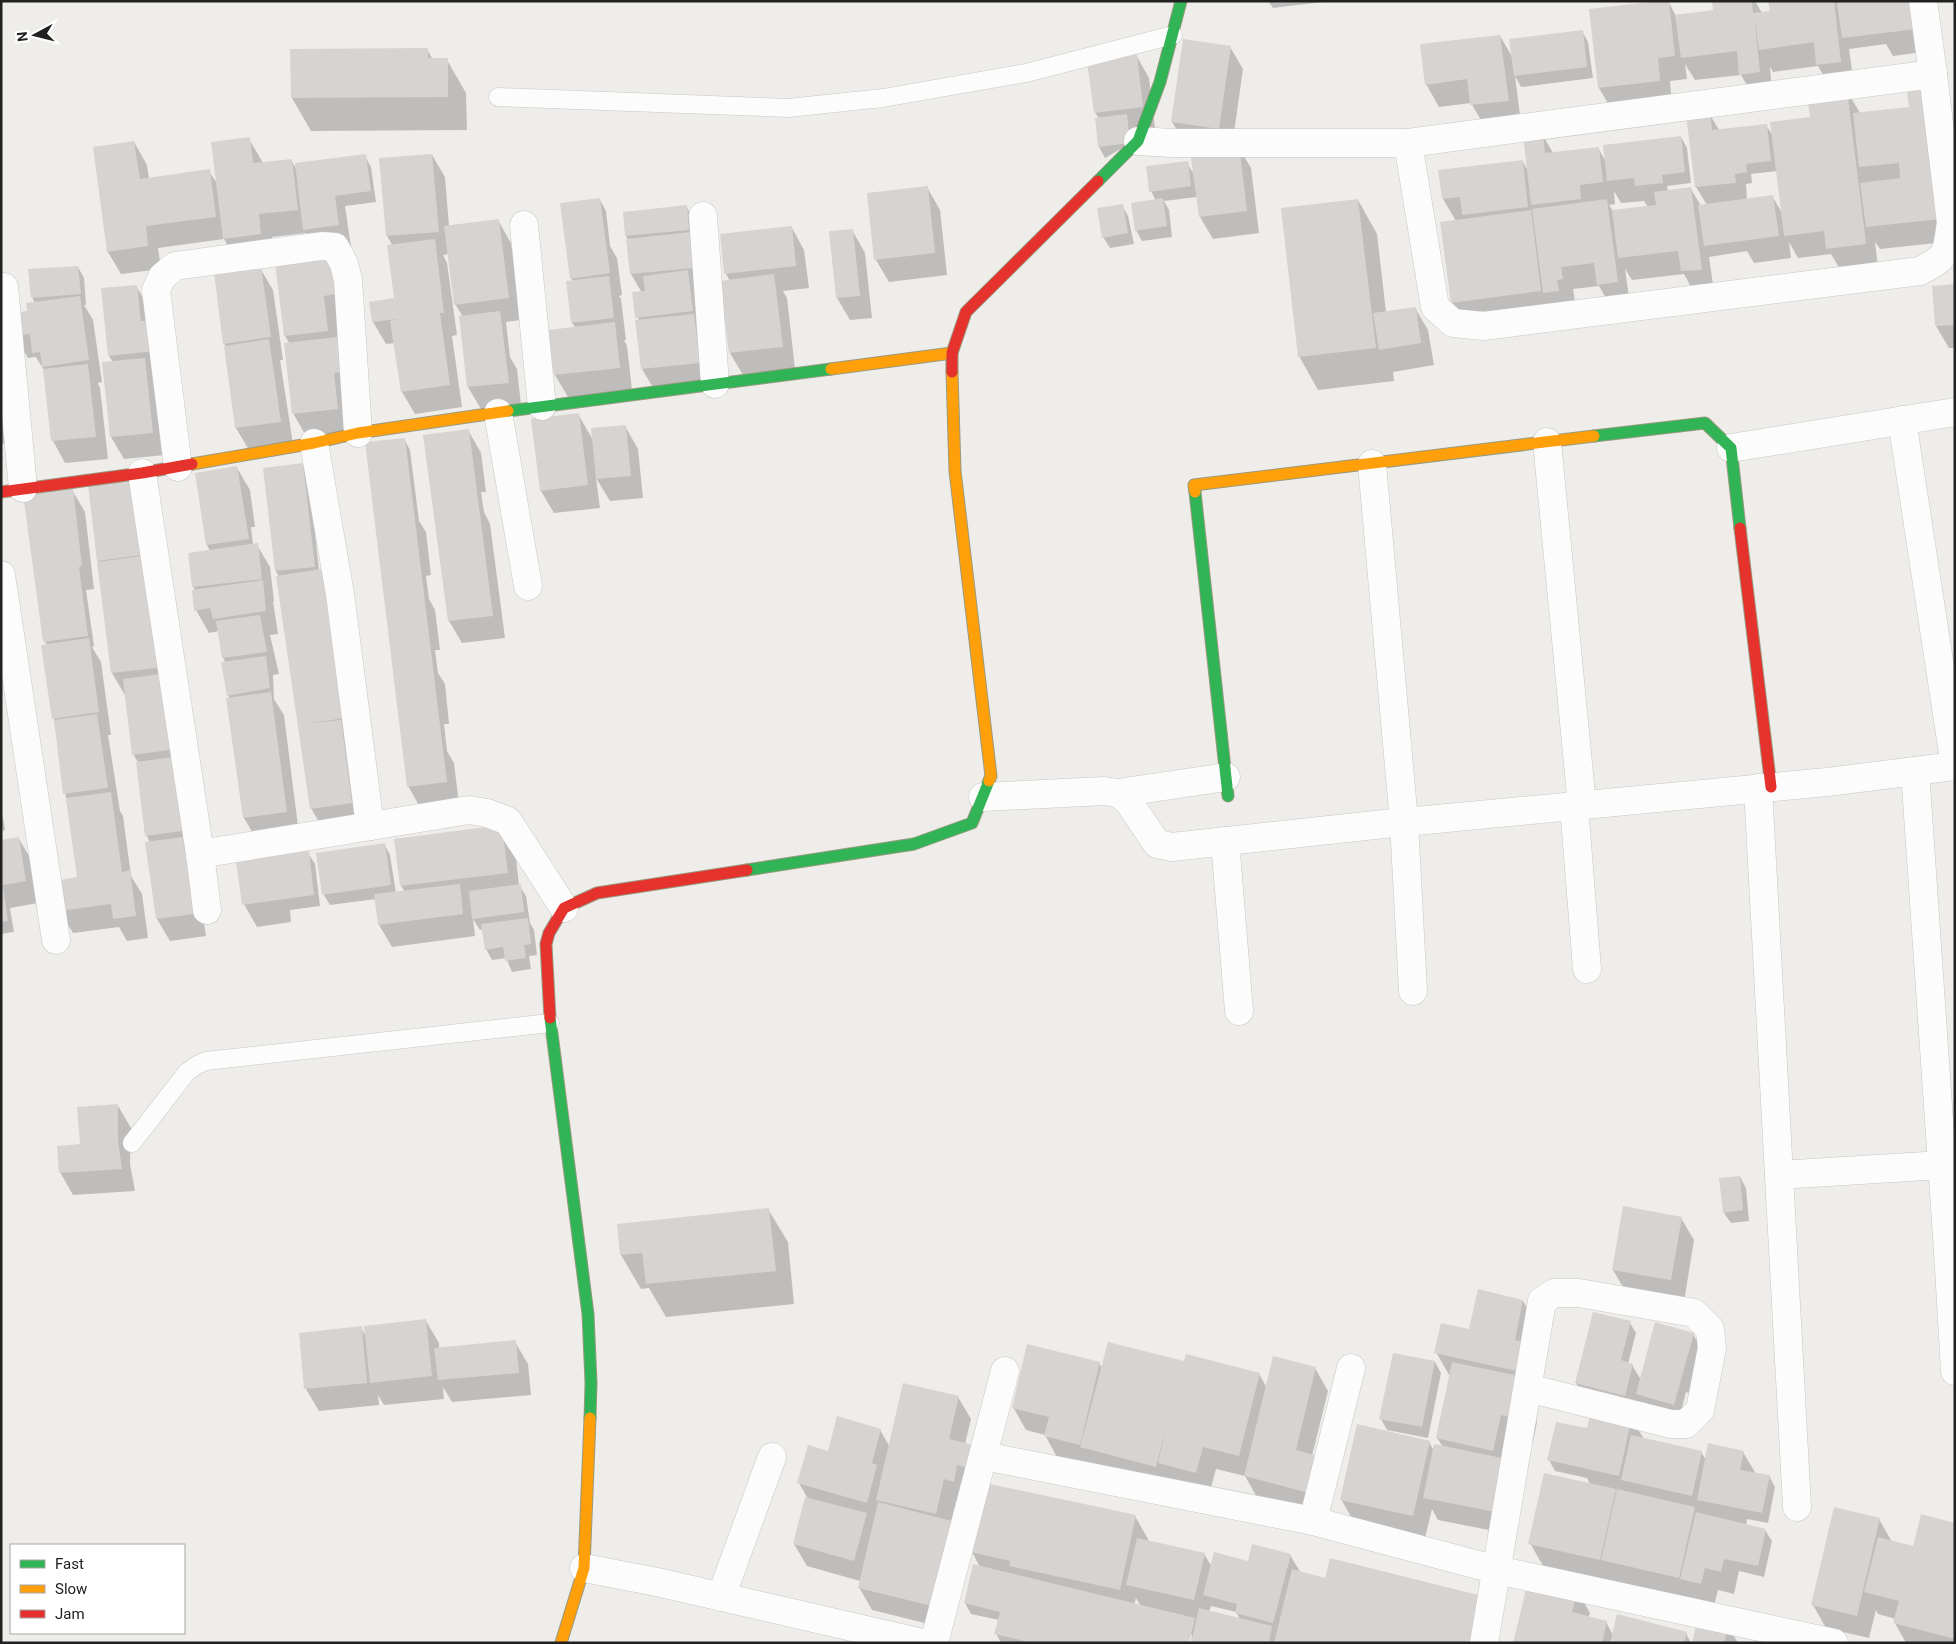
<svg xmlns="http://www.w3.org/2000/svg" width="1956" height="1644" viewBox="0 0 1956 1644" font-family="Roboto,sans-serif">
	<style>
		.shadow { fill: #0003; fill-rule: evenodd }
		.building { fill: #d6d3d1 }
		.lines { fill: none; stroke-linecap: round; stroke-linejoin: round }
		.lane-casing { stroke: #c8c7c6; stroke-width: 19 }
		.street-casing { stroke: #c8c7c6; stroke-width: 29 }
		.fast-casing { stroke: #989a80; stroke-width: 13 }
		.slow-casing { stroke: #989a80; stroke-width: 13 }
		.jam-casing { stroke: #989a80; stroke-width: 13 }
		.lane { stroke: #fdfcfc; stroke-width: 18 }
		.street { stroke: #fdfcfc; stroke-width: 28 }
		.fast { stroke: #30b455; stroke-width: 11 }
		.slow { stroke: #ff9f0a; stroke-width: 11 }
		.jam { stroke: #e5322d; stroke-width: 11 }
	</style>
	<rect width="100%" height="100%" fill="#efedea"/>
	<!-- shadow -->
	<g class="shadow">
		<path d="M1268,1H1331L1273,8Z"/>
		<path d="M1668,1L1676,16L1715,11L1714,1H1755L1762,13L1771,12L1769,1H1841L1842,3L1931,1L1937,50L1893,56L1886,44L1849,49L1854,84L1830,87L1818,66L1773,72L1770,66L1772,94L1754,97L1741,75L1695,80L1685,64L1687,79L1670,81L1672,104L1612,110L1599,88L1590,10Z"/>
		<path d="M1582,31L1588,42L1593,78L1521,87L1515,76L1521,123L1485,127L1471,103L1439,107L1426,84L1500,36L1513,58Z"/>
		<path d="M1230,47L1243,69L1232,147L1238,146L1251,168L1259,233L1213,239L1200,217L1197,197L1164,201L1169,210L1172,237L1142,241L1136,230L1156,201L1151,191L1187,163L1195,176L1191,152L1172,122Z"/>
		<path d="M427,49L433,60H447L466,93L467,130L311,131L292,98V50Z"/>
		<path d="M1136,55L1149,78L1155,129L1105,158L1099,147L1096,119H1099L1095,112Z"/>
		<path d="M1847,91L1860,113L1910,108L1955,241L1880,249L1875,242L1878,267L1841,271L1831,254L1798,258L1789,242L1791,258L1754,263L1747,251L1709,257L1714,292L1695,294L1684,274L1632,280L1625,269L1630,304L1611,307L1599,286L1573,289L1575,301L1465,325L1452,303L1441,223L1456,221L1443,199L1523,162L1528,171L1542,134L1553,153L1598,148L1606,162L1681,137L1687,148L1691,183L1667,186L1668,191L1691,189L1701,206L1707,205L1696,187L1709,113L1719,130L1766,125L1773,136L1812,118ZM1777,171L1782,213L1772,196L1747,200L1746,184L1752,183L1751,174ZM1614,191L1621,203L1644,201L1648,207L1613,211L1609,205L1615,204Z"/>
		<path d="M249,139L263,163L291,160L297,170L365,156L371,167L376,202L345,206L351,247L317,252L306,233L272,237L273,257L237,261L224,239L158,248L161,269L121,274L108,252L134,142L147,165L149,179L209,171L218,185Z"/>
		<path d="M432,155L445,177L449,226L498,220L511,243L521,320L506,322L510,357L517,369L521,405L481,409L468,387L463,317L455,304L449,254L443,255L447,263L457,335L452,336L462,407L415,414L402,392L395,343L386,344L373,322L371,303L395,299L393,246L387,236Z"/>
		<path d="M927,187L940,210L947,275L889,282L876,260Z"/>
		<path d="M600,200L606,211L610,246L617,258L622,295L619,296L621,299L626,340H624L627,346L632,390L568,397L555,375L550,331L576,328L572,323L573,281L571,278Z"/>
		<path d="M1358,200L1377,234L1386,312L1415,308L1428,330L1434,365L1393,372L1394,381L1318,390L1299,356Z"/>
		<path d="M1122,205L1128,216L1134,244L1110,248L1103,237Z"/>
		<path d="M686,206L699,228L712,385L655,391L642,369L639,320L637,317L642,293L631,274L628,240L626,236Z"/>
		<path d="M792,228L804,250L809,288L783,291L787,298L795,369L743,375L730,353V281L726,274Z"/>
		<path d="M852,230L865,253L872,318L850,320L837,298Z"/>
		<path d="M336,257L354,316L336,318L350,431L306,436L293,413L290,344L285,336L276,264Z"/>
		<path d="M78,267L84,278L86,305H84L93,320L102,382L98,383L100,388L108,459L65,463L53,441L45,372L36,357L28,358L15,335L35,303L32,297Z"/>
		<path d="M260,268L273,290L283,360H280L293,444L249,450L236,428L226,347L224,343Z"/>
		<path d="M1955,285V348H1949L1936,326Z"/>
		<path d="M136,286L149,308L165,455L124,459L111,437L103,364L113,362L109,356Z"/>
		<path d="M1,395L11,442L1,444Z"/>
		<path d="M578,414L593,440L625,426L638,449L643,498L610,501L596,478L600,508L554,513L541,491Z"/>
		<path d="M468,430L481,453L486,492H481L484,512L490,524L505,638L462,643L449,621Z"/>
		<path d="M404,439L410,450L419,521L426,532L431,575L426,576L429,599L435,610L440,650H435L438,673L445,684L449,724H444L447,751L454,763L459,804L421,809L408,786Z"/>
		<path d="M302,465L309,475L319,571L334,593L364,825L324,831L311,808L279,577L276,571L264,469Z"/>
		<path d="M237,468L250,490L255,527H251L253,545H257L270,567L274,601H273L278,634L270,635L279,674L273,675L274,699L284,715L299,834L257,840L244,818L230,699L228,695L226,663L223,658L219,631L209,633L196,610V591L193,587L210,551L207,545L202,510Z"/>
		<path d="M132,480L206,936L170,941L157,919L150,843L147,836L138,762L133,754L125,695L112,673L98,560Z"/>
		<path d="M72,490L85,512L94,589L86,590L94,646L92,647L101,662L111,735H108L120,811L123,816L131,876L142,894L148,938L127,941L119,927L73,933L60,911L78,878L43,646H47L45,641Z"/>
		<path d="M1,807L5,830L1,831Z"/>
		<path d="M502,827L515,849L519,885L526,896L530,923L534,930L537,955L529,956L531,969L512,972L506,958L492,960L486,949L483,929L480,930L473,919L475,936L392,947L379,925L376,899L330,905L324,895L384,844L390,855L396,893L405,892L401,886Z"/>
		<path d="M19,839L32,861L38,903L10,908L14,932L1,934V841Z"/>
		<path d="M308,853L315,864L320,906L290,910L291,922L257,927L244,904Z"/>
		<path d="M118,1106L131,1128L130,1164L135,1191L73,1195L60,1172L81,1145Z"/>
		<path d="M1740,1177L1746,1188L1749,1221L1731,1223L1724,1213Z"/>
		<path d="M768,1209L788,1242L794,1304L666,1317L649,1288L641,1289L621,1255L618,1225Z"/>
		<path d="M1681,1218L1694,1240L1684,1302L1626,1292L1613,1270Z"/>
		<path d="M1523,1301L1536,1324L1529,1408L1537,1422L1533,1442L1513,1437L1509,1534L1438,1520L1432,1509L1425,1538L1354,1522L1341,1499L1429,1442L1434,1451L1443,1447L1437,1438L1451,1375H1449L1436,1352Z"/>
		<path d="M426,1321L439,1343V1349L515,1342L528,1364L531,1395L452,1402L443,1387L444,1399L384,1405L378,1395L379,1405L319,1411L306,1389L361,1327L366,1337Z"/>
		<path d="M1630,1323L1636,1333L1628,1364L1632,1365L1641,1380L1693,1334L1706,1357L1695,1395L1686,1392L1680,1416L1643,1405L1641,1402L1638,1417L1630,1416L1644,1439L1701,1452L1706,1460L1743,1452L1756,1474L1769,1476L1775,1487L1768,1523L1747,1519L1746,1526L1765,1530L1772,1541L1764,1577L1739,1571L1734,1594L1718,1590L1714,1606L1543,1566L1530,1543L1590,1484L1587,1478L1555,1471L1549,1460L1588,1432L1594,1406L1589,1405L1576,1383Z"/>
		<path d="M1435,1362L1441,1373L1428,1438L1387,1430L1381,1419Z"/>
		<path d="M1099,1363L1102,1368L1185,1363L1259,1374L1267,1388L1315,1368L1328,1391L1312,1456L1322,1515L1258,1499L1245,1476L1216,1469L1209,1495L1058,1459L1045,1435L1026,1430L1013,1407Z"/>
		<path d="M958,1397L971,1419L965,1444L972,1446L966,1504L956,1501L952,1522L945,1628L872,1610L859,1587L860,1581L807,1566L794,1544L807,1497L799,1483L829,1452L880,1430L890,1447Z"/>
		<path d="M986,1484L1135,1516L1148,1539V1541L1204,1554L1212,1567L1290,1555L1301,1573L1326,1580L1489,1599L1502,1621L1497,1643H1191L1192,1635H1190L1188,1643H1001L996,1633L999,1620L971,1614L965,1603L980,1567L972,1552ZM1136,1598L1140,1605L1134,1604ZM1211,1606L1236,1612L1240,1619L1209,1612Z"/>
		<path d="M1879,1519L1892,1542L1914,1548L1955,1524V1643H1906L1895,1623L1896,1619L1878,1614L1876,1610L1869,1638L1826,1628L1813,1605Z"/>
		<path d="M1577,1590L1590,1613L1588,1618L1606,1622L1613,1635L1686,1633L1691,1643H1514Z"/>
		<path d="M1728,1626L1738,1643H1693Z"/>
	</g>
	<!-- building -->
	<g class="building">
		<path d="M1658,1H1669L1675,56L1658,58L1660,81L1598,88L1589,9Z"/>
		<path d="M1712,1H1752L1753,13L1770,11L1768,1H1834L1841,62L1816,65L1814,42L1759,50L1754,15L1760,72L1739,75L1737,51L1681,58L1675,15L1713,10Z"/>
		<path d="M1848,1H1922L1925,28L1842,38L1837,3Z"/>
		<path d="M1583,30L1587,67L1514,76L1509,39Z"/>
		<path d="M1500,35L1509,101L1470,105L1467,79L1425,85L1420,44Z"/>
		<path d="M1183,39L1231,46L1219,129L1171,122Z"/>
		<path d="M428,48V58H448V97L291,98L290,49Z"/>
		<path d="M1137,54L1143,107L1094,113L1087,61Z"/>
		<path d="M1933,81L1949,218L1866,227L1860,183L1900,178L1899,163L1859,167L1853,113L1909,107L1906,83Z"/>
		<path d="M1847,90L1866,244L1826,249L1824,231L1784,236L1770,122L1810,117L1807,95Z"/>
		<path d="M1710,112L1712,130L1767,124L1771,161L1746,164L1747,172L1735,174L1736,183L1695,187L1686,115Z"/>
		<path d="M1127,114L1130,143L1098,147L1095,118Z"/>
		<path d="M1543,133L1545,153L1599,147L1603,182L1580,185L1581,199L1531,205L1523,135Z"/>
		<path d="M1681,136L1685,172L1662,175L1663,183L1635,186L1634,178L1607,181L1603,145Z"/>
		<path d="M250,137L253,163L292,159L298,210L259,214L261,234L223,239L211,142Z"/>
		<path d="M134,141L140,179L210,169L216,217L146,226L148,246L107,252L93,147Z"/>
		<path d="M1239,144L1247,211L1199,217L1190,151Z"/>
		<path d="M366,154L371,191L335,196L339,225L303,230L295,163Z"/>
		<path d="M432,154L439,232L386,236L379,158Z"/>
		<path d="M1523,160L1528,207L1462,215L1460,197L1442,199L1438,170Z"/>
		<path d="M1188,161L1191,186L1149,192L1146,166Z"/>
		<path d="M928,186L935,253L874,260L867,193Z"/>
		<path d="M1691,187L1702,270L1681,271L1678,251L1618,258L1612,210L1656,205L1654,192Z"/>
		<path d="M1773,195L1779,236L1704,246L1698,205Z"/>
		<path d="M600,198L610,273L570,279L560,203Z"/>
		<path d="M1163,198L1167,226L1135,231L1131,203Z"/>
		<path d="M1358,199L1376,348L1298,357L1281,208Z"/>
		<path d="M1607,199L1618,282L1597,285L1594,263L1561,267L1563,279L1557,280L1559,291L1543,293L1532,209Z"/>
		<path d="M1123,204L1128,233L1102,238L1097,208Z"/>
		<path d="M687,205L689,230L625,236L623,212Z"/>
		<path d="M1531,210L1541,291L1451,303L1440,222Z"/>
		<path d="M499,219L509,298L454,305L444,226Z"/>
		<path d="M792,226L796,266L724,274L720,234Z"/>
		<path d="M853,229L860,296L836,298L829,231Z"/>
		<path d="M691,232L694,268L630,274L626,239Z"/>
		<path d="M435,239L444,313H440L450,385L401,392L390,321L398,319L372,322L369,302L394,298L387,245Z"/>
		<path d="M337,256L342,293L324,296L328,331L284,336L275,263Z"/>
		<path d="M78,266L81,294L31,298L28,269Z"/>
		<path d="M261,266L271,337L223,344L214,273Z"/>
		<path d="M688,270L693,311L635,318L632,292L645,291L643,276Z"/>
		<path d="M774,274L783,347L729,353L720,281Z"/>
		<path d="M609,276L614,318L571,323L566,281Z"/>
		<path d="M1955,284V325L1935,326L1932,286Z"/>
		<path d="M137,285L141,321H151L155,351L108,356L101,288Z"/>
		<path d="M80,296L89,360L42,367L40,352L32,353L30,334L14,336L11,313L27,311L26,303Z"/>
		<path d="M1416,307L1421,343L1379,350L1373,313Z"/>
		<path d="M500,311L509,383L467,387L459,316Z"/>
		<path d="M694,314L700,363L641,369L635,320Z"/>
		<path d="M615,322L620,368L554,375L548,330Z"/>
		<path d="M346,336L350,371L334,373L338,409L292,414L284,343Z"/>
		<path d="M269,339L281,422L235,428L224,346Z"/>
		<path d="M145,358L153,433L110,437L102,362Z"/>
		<path d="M88,364L96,437L51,441L43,369Z"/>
		<path d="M579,413L588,485L540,491L531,419Z"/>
		<path d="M626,425L631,476L596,479L591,428Z"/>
		<path d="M469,429L493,616L448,621L423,435Z"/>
		<path d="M405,438L447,782L407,787L365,442Z"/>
		<path d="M303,463L315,567L275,571L263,468Z"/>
		<path d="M237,466L249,539L206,545L195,473Z"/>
		<path d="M133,479L141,555L97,561L88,485Z"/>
		<path d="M73,488L82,566L79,567L88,636L43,642L23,494Z"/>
		<path d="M258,543L262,579L192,587L188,553Z"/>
		<path d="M142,556L157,668L111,673L97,562Z"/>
		<path d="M322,569L345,718L305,724L341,720L352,803L310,809L276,576Z"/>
		<path d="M263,580L266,611L213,619L210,608L194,611L192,590Z"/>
		<path d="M260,615L267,652L222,658L216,621Z"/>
		<path d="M89,638L99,712L52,719L41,645Z"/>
		<path d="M266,656L270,688L227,696L221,662Z"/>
		<path d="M161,674L170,750L132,755L123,679Z"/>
		<path d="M271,692L287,812L243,818L226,698Z"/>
		<path d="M97,714L108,788L63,794L54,720Z"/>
		<path d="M173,757L183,831L145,836L136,762Z"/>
		<path d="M111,792L122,872L130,870L136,916L113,919L111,904L59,911L55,881L77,877L66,798Z"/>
		<path d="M502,825L508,873L400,886L394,839Z"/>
		<path d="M19,837L26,881L3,885L8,921L1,922V840Z"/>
		<path d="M183,837L194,914L156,919L145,842Z"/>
		<path d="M385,843L391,885L322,895L316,853Z"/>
		<path d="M309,851L314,895L242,905L236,861Z"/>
		<path d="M460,884L463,914L378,925L374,894Z"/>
		<path d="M521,884L524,912L472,919L469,891Z"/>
		<path d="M528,918L531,944L524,945L526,958L505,961L503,947L485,950L481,924Z"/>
		<path d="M118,1104V1141L122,1169L59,1173L57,1146L80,1144L77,1107Z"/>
		<path d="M1740,1176L1743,1210L1723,1213L1719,1178Z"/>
		<path d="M1623,1206L1682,1217L1671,1280L1612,1270Z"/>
		<path d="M769,1208L776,1271L646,1284L642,1253L620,1255L617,1224Z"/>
		<path d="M1478,1289L1523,1300L1515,1340L1532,1344L1526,1373L1434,1353L1441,1323L1469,1329Z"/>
		<path d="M1593,1312L1631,1321L1621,1360L1633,1364L1625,1396L1575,1383Z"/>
		<path d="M426,1319L432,1376L370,1383L364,1326Z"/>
		<path d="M1655,1322L1694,1333L1674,1405L1636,1394Z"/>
		<path d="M362,1326L367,1383L304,1389L299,1333Z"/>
		<path d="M516,1340L519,1373L438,1380L434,1348Z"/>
		<path d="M1108,1342L1184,1361L1186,1354L1260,1373L1239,1456L1203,1447L1196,1473L1158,1463L1167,1424L1156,1467L1080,1447Z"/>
		<path d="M1027,1344L1100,1362L1080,1445L1044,1436L1049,1417L1012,1408Z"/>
		<path d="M1393,1353L1435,1361L1422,1427L1379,1419Z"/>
		<path d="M1273,1356L1316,1367L1296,1450L1318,1456L1309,1493L1244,1476Z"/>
		<path d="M1452,1362L1519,1376L1521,1420L1501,1415L1493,1451L1436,1438Z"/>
		<path d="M903,1383L959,1396L949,1439L973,1445L968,1468L957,1465L954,1482L944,1479L936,1514L876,1500Z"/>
		<path d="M1592,1407L1632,1416L1619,1476L1547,1460L1556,1422L1587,1428Z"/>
		<path d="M837,1416L881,1429L872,1463L877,1465L867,1503L797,1483L808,1445L828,1451Z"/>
		<path d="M1357,1424L1430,1441L1413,1516L1340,1500Z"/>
		<path d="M1631,1435L1702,1451L1692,1496L1621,1480Z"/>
		<path d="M1708,1443L1744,1451L1740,1470L1770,1475L1762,1513L1697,1500Z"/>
		<path d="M1434,1444L1507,1459L1496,1512L1423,1498Z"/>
		<path d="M1544,1473L1616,1489L1600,1560L1528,1544Z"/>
		<path d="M985,1483L1136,1515L1120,1590L1009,1566L1010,1561L971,1552Z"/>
		<path d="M1617,1489L1695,1507L1679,1578L1601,1560Z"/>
		<path d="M805,1497L867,1513L854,1561L793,1544Z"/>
		<path d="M878,1502L952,1521L932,1606L858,1588Z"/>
		<path d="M1834,1507L1880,1518L1857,1616L1811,1605Z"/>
		<path d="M1696,1512L1766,1529L1758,1566L1724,1559L1721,1572L1705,1568L1701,1584L1680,1579Z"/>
		<path d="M1921,1514L1955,1523V1639L1893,1623L1899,1601L1864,1592L1878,1537L1913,1546Z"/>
		<path d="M1137,1538L1205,1553L1194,1600L1126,1585Z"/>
		<path d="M1252,1544L1291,1554L1273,1623L1235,1613L1237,1604L1203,1595L1214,1552L1248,1561Z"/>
		<path d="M1330,1558L1490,1598L1479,1643H1274L1292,1569L1325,1578Z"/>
		<path d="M973,1564L1195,1618L1189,1643H1033L994,1634L1000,1612L964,1603Z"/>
		<path d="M1529,1577L1578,1589L1572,1612L1607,1621L1602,1643H1513Z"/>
		<path d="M1199,1608L1272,1626L1269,1643H1191Z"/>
		<path d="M1617,1614L1687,1632L1684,1643H1610Z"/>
		<path d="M1698,1617L1729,1625L1724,1643H1692Z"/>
	</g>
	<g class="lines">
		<defs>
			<g id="lane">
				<path d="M498,97L788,108L883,98L1026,73L1173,35"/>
				<path d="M132,1143L187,1072L197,1065L206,1061L550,1023"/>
			</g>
			<g id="street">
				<path d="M1138,141L1172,143H1408L1933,74L1923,1"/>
				<path d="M1408,143L1435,307L1453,323L1484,326L1920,271C1949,256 1946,254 1951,223L1933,74"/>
				<path d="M703,216L715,384"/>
				<path d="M524,225L542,406"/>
				<path d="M4,287L23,488"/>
				<path d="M498,413L528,586"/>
				<path d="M1902,420L1955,766"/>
				<path d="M1547,442L1582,805"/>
				<path d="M314,443L340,594L370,826"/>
				<path d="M1731,448L1955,412"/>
				<path d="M1372,464L1404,822L1413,991"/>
				<path d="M178,467L156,290L162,277L175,266L322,246L335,247L344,264L348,280L358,433"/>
				<path d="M142,473L200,854L207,910"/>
				<path d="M1,575L56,940"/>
				<path d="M1915,771L1948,1251L1955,1250"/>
				<path d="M1758,788L1797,1507"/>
				<path d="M1118,793L1226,777"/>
				<path d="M983,797L1104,791L1118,793L1128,801L1157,844L1172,847L1384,824L1827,782L1955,766"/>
				<path d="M1574,806L1587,969"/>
				<path d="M1225,841L1239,1011"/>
				<path d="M200,854L469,810L487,813L508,821L564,908"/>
				<path d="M1779,1175L1942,1165"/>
				<path d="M1948,1251L1955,1371"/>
				<path d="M984,1456L1313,1521L1497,1570L1834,1643"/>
				<path d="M1313,1521L1351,1368"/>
				<path d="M584,1568L657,1582L922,1643"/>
				<path d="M721,1597L772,1457"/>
				<path d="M934,1643L1005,1371"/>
				<path d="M1484,1643L1542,1301L1554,1293H1579L1694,1313L1710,1329L1712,1348L1700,1410L1686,1424H1671L1528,1388"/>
			</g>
			<g id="fast">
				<path d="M1098,181L1138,141L1160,82L1181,1"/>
				<path d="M508,411L831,369"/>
				<path d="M1594,436L1705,423L1731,448L1740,528"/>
				<path d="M1195,492L1228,796"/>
				<path d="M747,870L914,844L972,823L989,781"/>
				<path d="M550,1018L588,1314L591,1383L590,1418"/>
			</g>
			<g id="slow">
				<path d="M831,369L952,353"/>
				<path d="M952,372L955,471L991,776L989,781"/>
				<path d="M192,464L314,443L358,433L508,411"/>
				<path d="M1195,492L1194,485L1594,436"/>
				<path d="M561,1643L584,1568L590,1418"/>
			</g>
			<g id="jam">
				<path d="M952,372V353L966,312L1098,181"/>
				<path d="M1,492L142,473L192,464"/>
				<path d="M1740,528L1771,787"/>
				<path d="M550,1018L546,944L549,933L564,908L597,893L747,870"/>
			</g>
		</defs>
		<!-- lane casing -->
		<use href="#lane" class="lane-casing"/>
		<!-- street casing -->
		<use href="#street" class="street-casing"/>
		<!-- fast casing -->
		<use href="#fast" class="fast-casing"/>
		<!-- slow casing -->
		<use href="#slow" class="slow-casing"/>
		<!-- jam casing -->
		<use href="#jam" class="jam-casing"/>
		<!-- lane -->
		<use href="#lane" class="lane"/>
		<!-- street -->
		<use href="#street" class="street"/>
		<!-- fast -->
		<use href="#fast" class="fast"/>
		<!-- slow -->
		<use href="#slow" class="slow"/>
		<!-- jam -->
		<use href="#jam" class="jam"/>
	</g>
	<!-- border -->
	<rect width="1956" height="1644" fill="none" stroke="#212121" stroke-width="5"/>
	<!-- legend -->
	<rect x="10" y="1544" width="175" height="90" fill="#ffffff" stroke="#a6a6a6"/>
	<rect x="20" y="1560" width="25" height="8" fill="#30b455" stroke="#a6a6a6"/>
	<text x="55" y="1569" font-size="15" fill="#212121">Fast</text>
	<rect x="20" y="1585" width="25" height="8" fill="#ff9f0a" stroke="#a6a6a6"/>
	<text x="55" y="1594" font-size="15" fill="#212121">Slow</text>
	<rect x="20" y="1610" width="25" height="8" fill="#e5322d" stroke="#a6a6a6"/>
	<text x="55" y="1619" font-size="15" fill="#212121">Jam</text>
	<!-- north arrow -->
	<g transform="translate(35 35) rotate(263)" stroke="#ffffff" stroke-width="4" paint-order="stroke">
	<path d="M0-4L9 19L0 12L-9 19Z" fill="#212121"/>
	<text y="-8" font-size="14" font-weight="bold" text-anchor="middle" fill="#212121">N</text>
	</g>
</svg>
